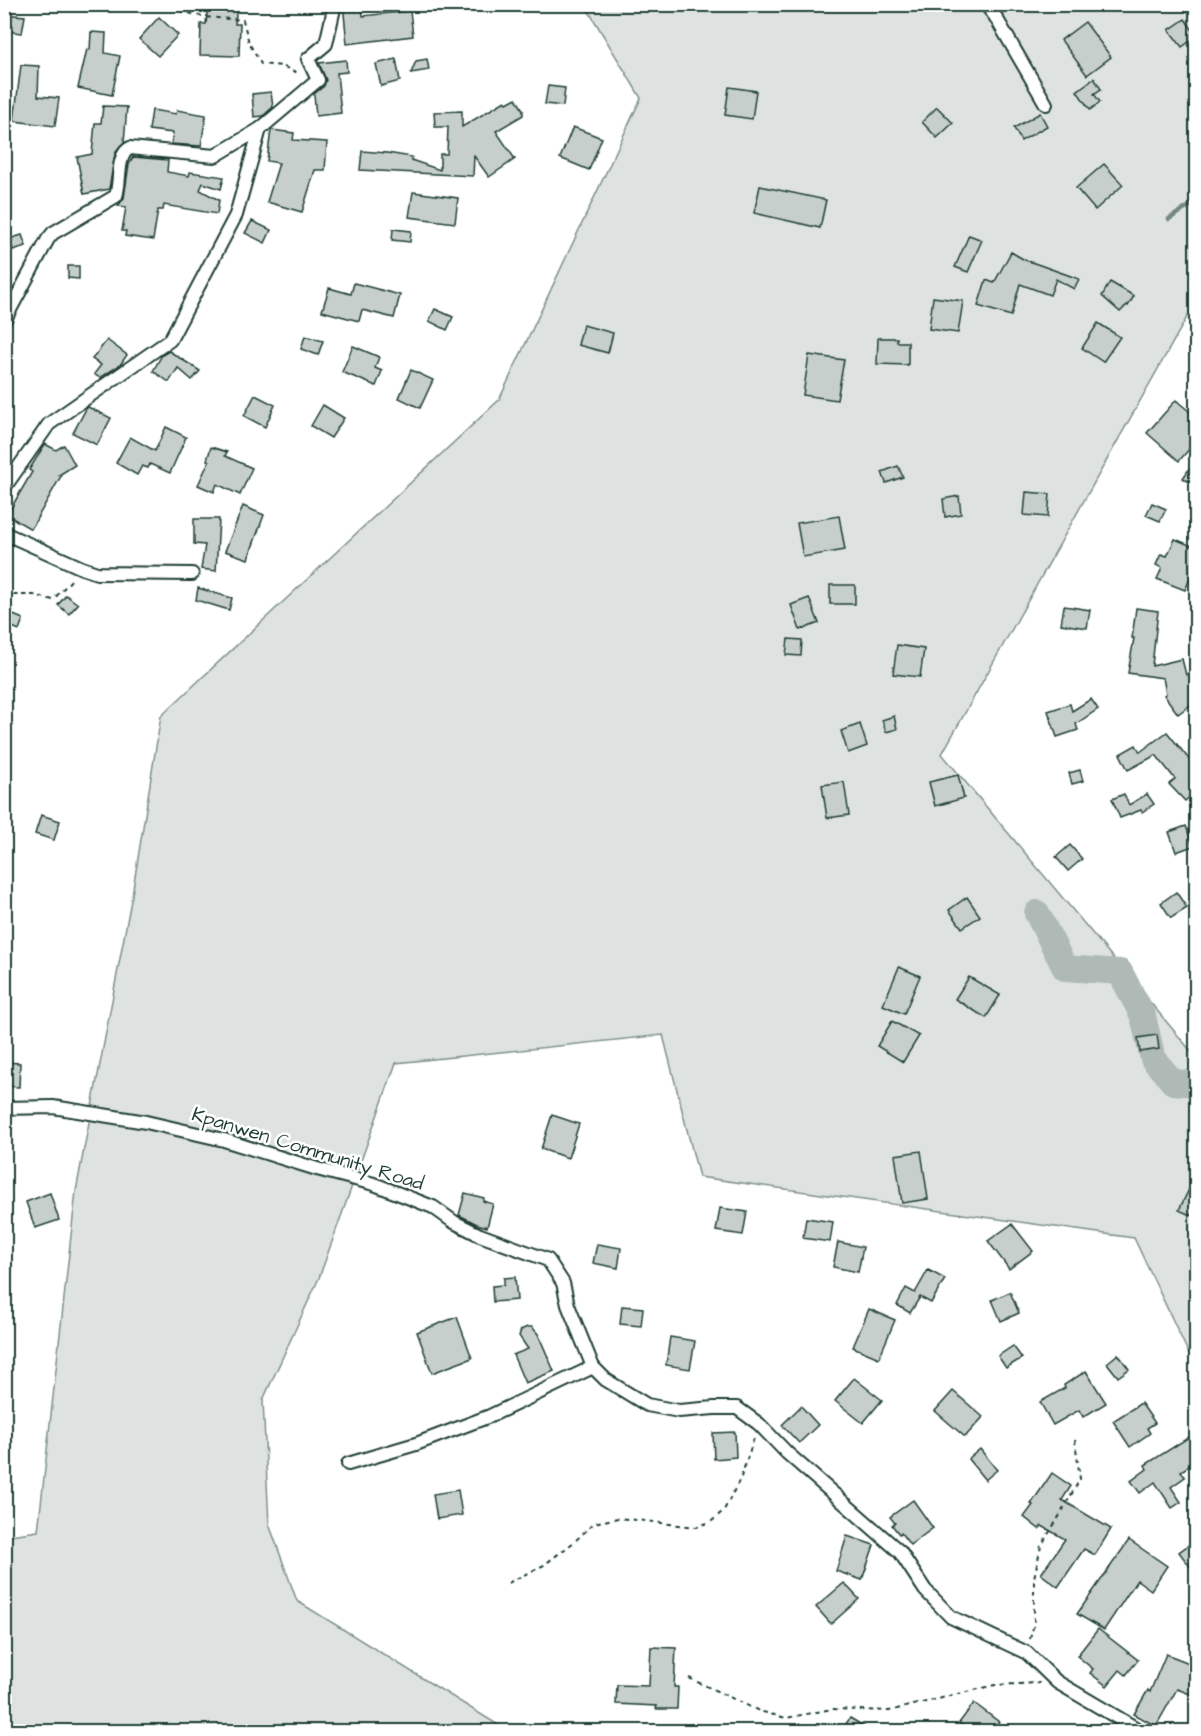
<svg xmlns="http://www.w3.org/2000/svg" width="1201" height="1736" viewBox="0 0 1201 1736" font-family="'Architects Daughter',sans-serif">
	<style>
		.green { fill: #dee3e2; stroke: #7e908b; stroke-width: 1.5 }
		.lines { fill: none; stroke-linecap: round; stroke-linejoin: round }
		.stream { stroke: #758883; stroke-width: 4.5 }
		.river { stroke: #afbab7; stroke-width: 26 }
		.building { fill: #c7cfcc; stroke: #1f3d34; stroke-width: 1.5 }
		.street-casing { stroke: #1f3d34; stroke-width: 16 }
		.path { stroke: #1f3d34; stroke-width: 2; stroke-dasharray: 4.5 4.5; stroke-linecap: butt }
		.street { stroke: #fff; stroke-width: 12 }
		.labels { text-anchor: middle; stroke-width: 5; stroke-linejoin: round; paint-order: stroke }
		.street-label { font-size: 20px; fill: #1f3d34; stroke: #fff }
	</style>
	<rect width="100%" height="100%" fill="#fff"/>
	<filter id="ink" filterUnits="userSpaceOnUse"><feTurbulence type="fractalNoise" baseFrequency=".0167" numOctaves="2"/><feDisplacementMap in="SourceGraphic" scale="12" xChannelSelector="R" yChannelSelector="G"/><feConvolveMatrix kernelMatrix="1 2 1 2 8 2 1 2 1" color-interpolation-filters="sRGB"/></filter>
	<g filter="url(#ink)">
		<!-- green -->
		<path class="green" d="M585,5H1196V301L942,754L1196,1057V1369L1134,1238L699,1177L663,1035L396,1063L319,1278L263,1400L269,1524L297,1601L508,1731H5L4,1536L38,1531L76,1191L132,895L161,716L499,400L641,98Z"/>
		<g class="lines">
			<!-- stream -->
			<path class="stream" d="M1169,219L1196,202"/>
			<!-- river -->
			<path class="river" d="M1037,913L1065,968L1120,972L1143,1016L1153,1059L1173,1082L1196,1084"/>
		</g>
		<!-- building -->
		<g class="building">
			<path d="M208,4H237L235,24H240L239,56L200,55L201,24H206Z"/>
			<path d="M343,4H362L363,16L410,11L413,36L347,44Z"/>
			<path d="M4,14L25,16L22,33L4,31Z"/>
			<path d="M159,17L178,35L158,56L139,39Z"/>
			<path d="M1185,19L1197,36L1182,47L1169,30Z"/>
			<path d="M1085,22L1111,57L1087,75L1061,40Z"/>
			<path d="M91,32L106,33L105,53L120,56L112,95L78,88L87,49L90,50Z"/>
			<path d="M396,59L400,81L381,86L376,64Z"/>
			<path d="M427,59L429,70L411,73L416,61Z"/>
			<path d="M346,60L347,72L337,73L341,113L316,116L314,94L324,86L326,80L319,63Z"/>
			<path d="M21,65L39,66L38,96L59,98L55,126L14,121Z"/>
			<path d="M1094,78L1101,89L1094,94L1100,102L1090,110L1077,91Z"/>
			<path d="M548,86L565,88L563,106L545,104Z"/>
			<path d="M729,87L756,91L752,119L725,115Z"/>
			<path d="M271,92L273,107L263,116L254,117L252,94Z"/>
			<path d="M516,98L523,110V115L496,131L515,159L489,177L474,156L473,176L360,170L362,151L387,153L412,157L411,160L440,170V154H447L448,127H435L434,112L462,111V127L505,101L507,103Z"/>
			<path d="M103,106L127,107L124,142L119,147L115,154L109,189L84,194L77,157L92,154L95,123H101Z"/>
			<path d="M937,107L953,123L937,138L922,122Z"/>
			<path d="M152,110L176,114L177,110L206,115L201,146L171,144L173,133L149,130Z"/>
			<path d="M1040,113L1047,126L1021,141L1014,128Z"/>
			<path d="M573,127L602,138L589,170L560,158Z"/>
			<path d="M271,130L294,133L293,140L327,142L325,170H315L302,212L267,202L279,163L267,161Z"/>
			<path d="M133,157L168,160L167,172L189,176L190,172L224,177L221,189L203,183L200,190L219,200L217,214L164,205L163,210H158L153,240L125,236L126,231H122L126,207L118,206L124,198L129,164Z"/>
			<path d="M1104,164L1123,185L1095,210L1076,188Z"/>
			<path d="M760,186L826,200L820,228L754,213Z"/>
			<path d="M413,192L458,198L455,223L409,217Z"/>
			<path d="M252,221L271,230L265,243L245,233Z"/>
			<path d="M393,229L411,231L410,242L392,240Z"/>
			<path d="M22,235L26,246L13,250L9,239Z"/>
			<path d="M969,235L982,240L968,272L955,267Z"/>
			<path d="M1011,252L1023,259L1079,279L1074,289L1056,279L1050,295L1020,284L1011,316L978,306L986,280L994,283Z"/>
			<path d="M68,266H79V279L68,278Z"/>
			<path d="M1110,282L1134,296L1128,306L1127,305L1120,312L1102,296Z"/>
			<path d="M354,283L400,295L394,318L362,310L359,321L322,311L329,288L351,294Z"/>
			<path d="M933,297L963,301L958,333L929,329Z"/>
			<path d="M435,309L453,317L447,330L429,321Z"/>
			<path d="M1098,323L1120,337L1103,362L1082,348Z"/>
			<path d="M583,325L613,333L608,353L578,345Z"/>
			<path d="M305,336L323,341L318,355L301,349Z"/>
			<path d="M878,338H897V342H908V365L877,364Z"/>
			<path d="M107,340L127,355L120,365L100,378L94,374L101,365L92,359Z"/>
			<path d="M353,346L379,357L375,368L382,371L376,386L342,372Z"/>
			<path d="M169,351L200,371L192,380L178,368L169,382L153,371L162,355Z"/>
			<path d="M809,355L844,360L837,400L803,395Z"/>
			<path d="M411,370L433,380L420,408L399,398Z"/>
			<path d="M255,395L275,405L265,427L244,416Z"/>
			<path d="M1176,400L1197,418V440L1179,461L1147,433Z"/>
			<path d="M323,405L344,418L331,438L311,426Z"/>
			<path d="M88,407L111,418L97,445L73,433L86,409Z"/>
			<path d="M166,427L186,437L170,473L150,464L148,468L142,466L137,475L116,463L130,437L155,451Z"/>
			<path d="M45,444L56,450L64,445L75,465L59,475L61,476L31,529L7,515L32,472L29,470Z"/>
			<path d="M211,447L227,452L225,456L252,468L240,495L217,484L214,492L198,485L209,461L207,460Z"/>
			<path d="M1197,457V487L1183,478Z"/>
			<path d="M898,466L903,477L886,483L882,472Z"/>
			<path d="M1026,492L1050,494L1048,517L1024,515Z"/>
			<path d="M959,496L961,514L945,517L943,499Z"/>
			<path d="M1152,503L1166,509L1160,521L1146,515Z"/>
			<path d="M243,506L264,515L248,559L225,551Z"/>
			<path d="M839,516L845,550L803,557L797,523Z"/>
			<path d="M194,519H219L216,571L201,569L205,545L194,544Z"/>
			<path d="M1175,539L1197,548V581L1190,579L1185,590L1157,579L1162,568L1156,565L1161,554L1167,556Z"/>
			<rect x="830" y="585" width="25" height="19"/>
			<path d="M198,588L232,598L229,610L196,600Z"/>
			<path d="M66,595L78,604L69,614L58,605Z"/>
			<path d="M809,598L819,623L800,630L791,605Z"/>
			<path d="M1064,606L1090,610L1087,628L1061,624Z"/>
			<path d="M1136,608L1158,611L1152,666L1182,659L1186,675L1197,668V700L1178,714L1164,695L1166,693L1163,678L1128,673L1134,638H1132Z"/>
			<path d="M11,614L23,619L19,630L6,624Z"/>
			<path d="M788,639L802,640L801,656L786,655Z"/>
			<path d="M897,645L924,649L920,677L893,674Z"/>
			<path d="M1091,699L1098,709L1076,724L1078,730L1057,737L1048,711L1070,704L1072,711Z"/>
			<path d="M894,716L897,729L886,732L882,720Z"/>
			<path d="M860,724L867,746L848,753L841,731Z"/>
			<path d="M1167,732L1197,769V790L1185,801L1169,784L1175,779L1156,755L1128,770L1120,754L1136,745L1140,752Z"/>
			<path d="M1080,770L1083,781L1072,784L1069,773Z"/>
			<path d="M958,775L964,798L935,806L929,782Z"/>
			<path d="M844,782L849,815L827,818L822,785Z"/>
			<path d="M1124,794L1129,805L1147,794L1154,804L1142,812L1141,810L1120,818L1112,799Z"/>
			<path d="M41,815L60,821L54,840L35,834Z"/>
			<path d="M1186,826L1193,846L1176,852L1169,832Z"/>
			<path d="M1070,845L1082,859L1068,871L1056,857Z"/>
			<path d="M1176,892L1187,908L1171,918L1161,903Z"/>
			<path d="M967,897L980,916L962,928L949,910Z"/>
			<path d="M899,967L920,976L904,1014L883,1005Z"/>
			<path d="M969,977L1000,995L986,1018L955,999Z"/>
			<path d="M892,1021L919,1036L903,1062L877,1046Z"/>
			<path d="M1157,1035L1159,1049L1140,1052L1138,1038Z"/>
			<path d="M4,1062L20,1063L19,1087L4,1086Z"/>
			<path d="M552,1115L579,1124L568,1158L541,1149Z"/>
			<path d="M921,1151L928,1199L902,1203L895,1155Z"/>
			<path d="M1197,1173V1218L1179,1210Z"/>
			<path d="M50,1193L59,1220L35,1228L26,1202Z"/>
			<path d="M465,1193L484,1198L483,1201L493,1204L487,1227L477,1224L459,1215Z"/>
			<path d="M720,1208L747,1212L743,1235L716,1231Z"/>
			<path d="M806,1218L833,1222L830,1242L803,1238Z"/>
			<path d="M1012,1224L1033,1251L1009,1269L988,1241Z"/>
			<path d="M838,1242L863,1247L858,1272L833,1267Z"/>
			<path d="M597,1244L621,1248L618,1268L593,1263Z"/>
			<path d="M928,1270L945,1279L931,1303L920,1297L910,1313L897,1305L906,1288L915,1293Z"/>
			<path d="M515,1277L517,1300L493,1302L492,1286L504,1285V1278Z"/>
			<path d="M1010,1292L1019,1313L1001,1321L992,1300Z"/>
			<path d="M622,1306L643,1308L641,1326L620,1324Z"/>
			<path d="M869,1309L895,1320L879,1358L853,1347Z"/>
			<path d="M457,1317L472,1358L432,1373L417,1332Z"/>
			<path d="M527,1327H532L538,1334L554,1371L525,1383L513,1355L528,1349L519,1336L521,1330Z"/>
			<path d="M670,1337L695,1341L690,1369L666,1365Z"/>
			<path d="M1013,1346L1022,1358L1006,1368L998,1356Z"/>
			<path d="M1118,1354L1129,1369L1118,1377L1107,1363Z"/>
			<path d="M1086,1371L1106,1403L1083,1417L1079,1410L1053,1425L1040,1402L1065,1388L1064,1385Z"/>
			<path d="M854,1378L882,1400L863,1423L835,1401Z"/>
			<path d="M953,1391L983,1417L965,1437L935,1411Z"/>
			<path d="M1141,1403L1155,1423L1147,1428L1150,1433L1130,1447L1113,1421Z"/>
			<path d="M801,1406L818,1425L799,1443L782,1425Z"/>
			<path d="M735,1432L736,1457L714,1459L713,1433Z"/>
			<path d="M1197,1432V1461L1181,1471L1185,1477L1171,1487L1181,1502L1172,1508L1155,1482L1140,1493L1131,1481L1147,1469L1145,1465Z"/>
			<path d="M980,1449L997,1470L985,1480L968,1459Z"/>
			<path d="M1052,1473L1071,1486L1062,1500L1111,1529L1095,1555L1084,1549L1058,1587L1041,1574L1065,1539L1042,1526L1039,1529L1024,1517L1033,1505L1031,1504Z"/>
			<path d="M458,1490L462,1515L437,1519L433,1494Z"/>
			<path d="M913,1500L933,1528L910,1545L901,1533L899,1534L892,1525L895,1523L890,1517Z"/>
			<path d="M847,1536L874,1545L862,1580L836,1571Z"/>
			<path d="M1197,1539V1576L1179,1552Z"/>
			<path d="M1129,1540L1167,1566L1151,1590L1137,1580L1104,1630L1077,1614Z"/>
			<path d="M844,1583L859,1599L831,1624L816,1607Z"/>
			<path d="M1098,1629L1138,1660L1126,1675L1120,1670L1107,1686L1090,1673L1093,1669L1077,1656Z"/>
			<path d="M651,1647L676,1648L674,1687H678L677,1709H656L657,1706L616,1704L617,1685L649,1686Z"/>
			<path d="M1166,1654L1197,1666V1679L1190,1694L1177,1689L1156,1726L1134,1714L1148,1690L1150,1692Z"/>
			<path d="M974,1703L999,1722L992,1731H971L959,1723Z"/>
			<path d="M850,1718L872,1731H841Z"/>
		</g>
		<g class="lines">
			<defs>
				<g id="street">
					<path d="M985,4L995,16L1046,104"/>
					<path d="M4,321L48,239L53,233L116,196C121,182 116,155 130,148L215,156L260,129"/>
					<path d="M4,488L49,424L170,340L236,215L260,129L318,80L308,59L326,44L335,4"/>
					<path d="M4,533L82,568L97,573L192,574"/>
					<path d="M4,1108L53,1107L146,1122L224,1140L317,1169L374,1184L433,1207L454,1222L480,1235L548,1260L563,1283L568,1305L593,1367L606,1380L647,1405L679,1411L714,1408H737L759,1424L787,1453L900,1552L925,1590L951,1617L1027,1653L1057,1682L1142,1732"/>
					<path d="M348,1464L416,1444L490,1416L593,1367"/>
				</g>
			</defs>
			<!-- street casing -->
			<use href="#street" class="street-casing"/>
			<!-- path -->
			<g class="path">
				<path d="M154,4L204,17L243,20L249,43L261,64L282,66L298,73"/>
				<path d="M4,276L13,274"/>
				<path d="M4,595H34L53,600L73,578"/>
				<path d="M508,1583L544,1565L574,1542L594,1523L618,1518L697,1527L712,1521L724,1510L741,1477L754,1438"/>
				<path d="M1030,1639L1034,1624V1578L1041,1546L1060,1515L1080,1479L1075,1440"/>
				<path d="M689,1678L759,1711L786,1718L832,1709L889,1711L995,1685L1040,1683"/>
			</g>
			<!-- street -->
			<use href="#street" class="street"/>
		</g>
	</g>
	<g class="labels">
		<!-- street labels -->
		<g class="street-label">
			<text transform="translate(308 1148) rotate(17)" y="7">Kpanwen Community Road</text>
		</g>
	</g>
	<!-- margin -->
	<rect width="1201" height="1736" fill="none" stroke="#fff" stroke-width="24"/>
	<rect x="12" y="12" width="1177" height="1712" fill="none" stroke="#1f3d34" stroke-width="2" filter="url(#ink)"/>
</svg>
